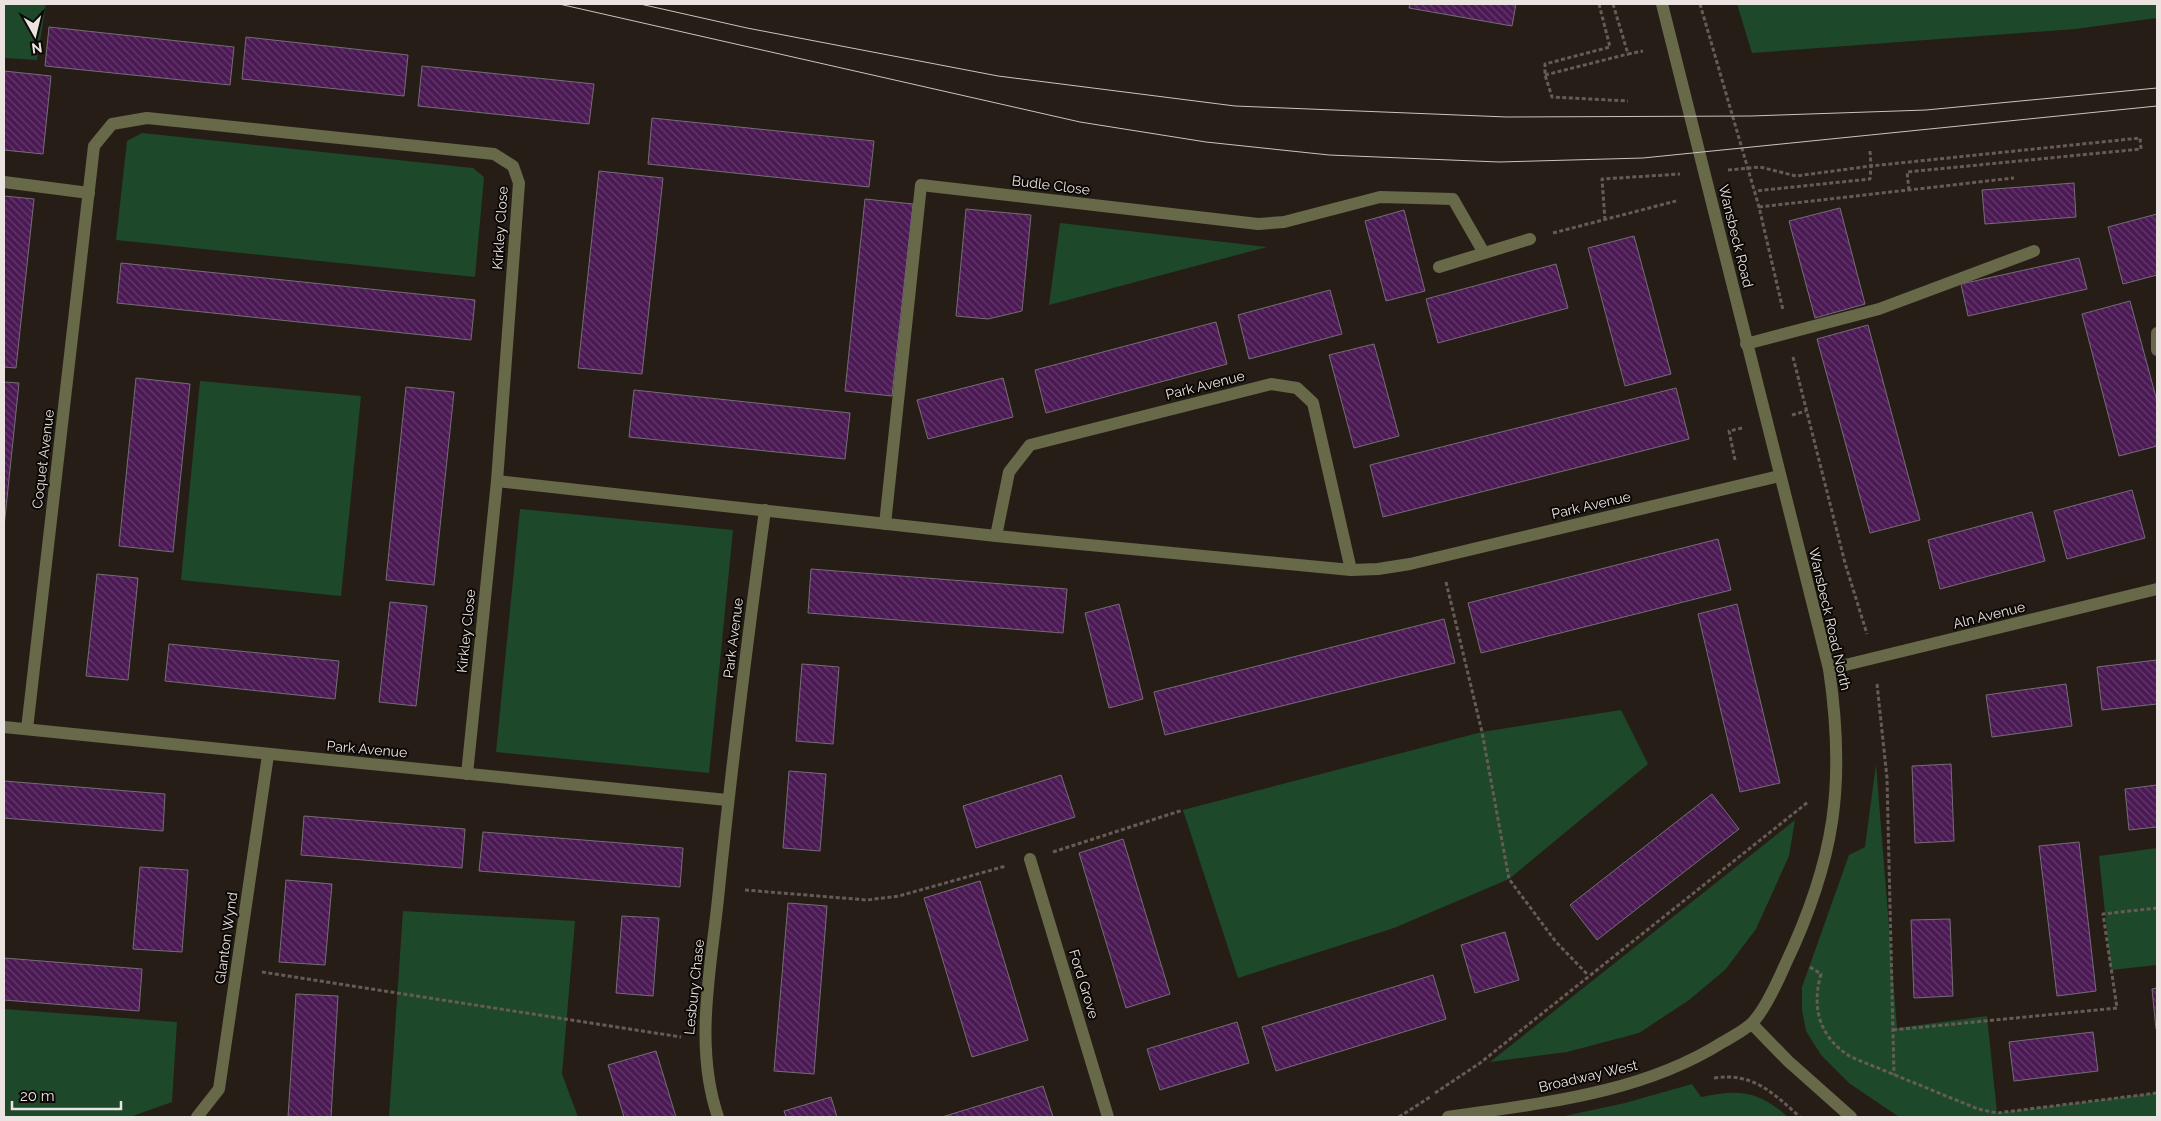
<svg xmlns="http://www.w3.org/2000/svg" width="2161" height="1121" viewBox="0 0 2161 1121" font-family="Raleway,sans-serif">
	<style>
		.green { fill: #1d4829 }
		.building { fill: url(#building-back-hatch); stroke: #756c76 }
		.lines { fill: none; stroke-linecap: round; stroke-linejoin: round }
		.path { stroke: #655c57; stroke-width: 3; stroke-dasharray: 4 2.5; stroke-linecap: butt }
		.service { stroke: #676948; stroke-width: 12 }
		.minor { stroke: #676948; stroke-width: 12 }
		.tertiary { stroke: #676948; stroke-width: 12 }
		.tram { stroke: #cbc3bf; stroke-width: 1 }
		.labels { text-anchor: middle; stroke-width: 4; stroke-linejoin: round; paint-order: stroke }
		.street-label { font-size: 14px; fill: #eae3df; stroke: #0c0806 }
	</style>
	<defs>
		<pattern id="building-back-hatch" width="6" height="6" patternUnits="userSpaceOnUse" patternTransform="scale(1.25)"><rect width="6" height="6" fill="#4b1a54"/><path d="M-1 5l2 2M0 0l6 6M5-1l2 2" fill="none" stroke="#653b6c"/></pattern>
	</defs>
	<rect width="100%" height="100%" fill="#271d17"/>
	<!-- green -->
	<g class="green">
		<path d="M4,4H46L37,60L4,58Z"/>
		<path d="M1737,4H2157V18L2075,29L1752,53Z"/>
		<path d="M142,133L473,168L484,177L475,277L116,240L127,141Z"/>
		<path d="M1060,223L1267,247L1049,305Z"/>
		<path d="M200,381L361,396L341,596L181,580Z"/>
		<path d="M520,509L733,530L709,773L496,752Z"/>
		<path d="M1621,710L1648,764L1509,879L1394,928L1238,978L1183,810L1482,732Z"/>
		<path d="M1876,764L1897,1028L1987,1016L1997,1113L2157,1093V1117H1899L1849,1083L1821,1055L1806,1031L1802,1010V987L1849,855L1865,847Z"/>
		<path d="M1795,820L1789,856L1756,929L1725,970L1689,1000L1639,1033L1567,1052L1490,1062Z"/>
		<path d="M2157,848V965L2111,970L2099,856Z"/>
		<path d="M403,911L575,921L562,1074L578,1117H389Z"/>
		<path d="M4,1009L177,1022L172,1102L130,1117H4Z"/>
		<path d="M1692,1084L1701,1097C1739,1089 1758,1090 1788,1117H1560L1625,1103Z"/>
	</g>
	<!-- building -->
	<g class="building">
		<path d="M1410,4H1516L1512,26L1409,8Z"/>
		<path d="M49,27L234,47L230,85L45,66Z"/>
		<path d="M246,37L408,55L404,96L242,79Z"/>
		<path d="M422,66L594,84L589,124L418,106Z"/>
		<path d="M4,71L51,76L43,154L4,150Z"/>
		<path d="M652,118L874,141L869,187L648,164Z"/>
		<path d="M599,171L663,178L642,374L578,368Z"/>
		<path d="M2074,183L2076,217L1985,224L1982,190Z"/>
		<path d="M4,196L34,199L16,368L4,367Z"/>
		<path d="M865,199L913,204L892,396L845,391Z"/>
		<path d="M1840,208L1865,304L1815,318L1789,221Z"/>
		<path d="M966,209L1031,215L1022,311L988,319L956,316Z"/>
		<path d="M1404,210L1425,291L1386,301L1365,221Z"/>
		<path d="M2157,214V275L2123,284L2108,227Z"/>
		<path d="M1634,236L1671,374L1625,386L1588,248Z"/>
		<path d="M2079,258L2087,289L1968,316L1961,284Z"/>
		<path d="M121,263L475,300L471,340L117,303Z"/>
		<path d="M1556,264L1568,308L1438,343L1426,299Z"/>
		<path d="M1330,290L1342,334L1249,359L1238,315Z"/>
		<path d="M2130,301L2157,401V446L2119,456L2082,314Z"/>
		<path d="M1216,322L1227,364L1046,413L1035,370Z"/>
		<path d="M1868,325L1920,520L1870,533L1817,339Z"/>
		<path d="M1374,344L1399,436L1354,448L1329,355Z"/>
		<path d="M136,378L190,384L173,552L119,546Z"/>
		<path d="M1003,378L1013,417L928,439L917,400Z"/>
		<path d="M4,382L19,383L4,527Z"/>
		<path d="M406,387L454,392L434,585L386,580Z"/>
		<path d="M1676,388L1689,439L1383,517L1370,465Z"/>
		<path d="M634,390L850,413L845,459L629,437Z"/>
		<path d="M2132,490L2145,538L2067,559L2054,511Z"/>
		<path d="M2032,512L2045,561L1940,589L1928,540Z"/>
		<path d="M1718,539L1731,590L1481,653L1468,603Z"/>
		<path d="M811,569L1067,589L1063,633L808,613Z"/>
		<path d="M97,574L138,578L128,680L86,676Z"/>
		<path d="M390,602L427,606L416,706L379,702Z"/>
		<path d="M1119,604L1143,699L1109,708L1085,613Z"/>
		<path d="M1737,604L1780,783L1740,792L1698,614Z"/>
		<path d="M1444,619L1455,663L1165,735L1154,692Z"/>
		<path d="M169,644L339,661L335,699L165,681Z"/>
		<path d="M2157,660V704L2102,710L2097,667Z"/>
		<path d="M802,664L839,667L833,744L796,741Z"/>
		<path d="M2066,684L2072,726L1992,737L1986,695Z"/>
		<path d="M1951,764L1954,841L1915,843L1912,766Z"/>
		<path d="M789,771L826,774L820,851L783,848Z"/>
		<path d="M1061,775L1075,817L976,848L963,806Z"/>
		<path d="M4,781L165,794L163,831L4,818Z"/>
		<path d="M2157,785V827L2129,830L2125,789Z"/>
		<path d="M1712,794L1739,829L1597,940L1570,905Z"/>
		<path d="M304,816L465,829L462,868L301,855Z"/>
		<path d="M483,832L683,848L680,887L479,871Z"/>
		<path d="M1123,839L1170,994L1126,1008L1079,853Z"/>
		<path d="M2079,842L2096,991L2057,996L2039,846Z"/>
		<path d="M140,867L188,870L182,952L133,949Z"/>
		<path d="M286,880L332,884L325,965L279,962Z"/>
		<path d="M980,881L1028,1040L972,1057L924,898Z"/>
		<path d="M788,903L827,906L814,1074L774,1071Z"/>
		<path d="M622,916L659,918L653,996L616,993Z"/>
		<path d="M1950,919L1953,996L1914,998L1911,920Z"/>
		<path d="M1505,932L1519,980L1475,993L1461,945Z"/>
		<path d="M4,958L142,969L139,1011L4,1000Z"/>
		<path d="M1433,975L1446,1019L1276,1071L1262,1027Z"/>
		<path d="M2157,988V1029H2156L2152,989Z"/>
		<path d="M296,994L338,996L331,1117H288Z"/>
		<path d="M1237,1022L1249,1063L1160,1090L1147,1049Z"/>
		<path d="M2093,1032L2098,1071L2014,1081L2009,1042Z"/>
		<path d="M656,1051L676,1117H624L608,1065Z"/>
		<path d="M1043,1086L1053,1117H942Z"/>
		<path d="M831,1097L837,1117H786L784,1111Z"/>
	</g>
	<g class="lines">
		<!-- path -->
		<g class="path">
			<path d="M1599,4L1610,47L1545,64V75L1552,97L1628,101"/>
			<path d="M1613,4L1628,54L1643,51"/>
			<path d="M1700,4L1759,207L1783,310"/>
			<path d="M1545,75L1628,54"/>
			<path d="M1870,151L1871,166L2140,138L2141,149L1907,172L1909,190"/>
			<path d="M1728,170L1760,167L1796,176L1871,166L1870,179L1755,191"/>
			<path d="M1759,207L2014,178"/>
			<path d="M1605,220L1602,179L1680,174"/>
			<path d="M1553,233L1676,201"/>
			<path d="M1793,357L1845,563L1867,634"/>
			<path d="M1792,415L1806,411"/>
			<path d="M1735,460L1729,431L1742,428"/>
			<path d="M1446,582L1482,732L1509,879L1556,942L1588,975"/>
			<path d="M1877,684L1887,778L1894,1075"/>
			<path d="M1053,852L1183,810"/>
			<path d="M745,890L867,900L899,896L1006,866"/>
			<path d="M1810,967L1821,974C1811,1009 1820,1038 1851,1057L1978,1109L1997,1113L2157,1093"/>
			<path d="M262,972L681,1037"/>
			<path d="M1893,1030L2117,1008L2103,914L2157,908"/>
			<path d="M1714,1078C1753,1072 1773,1093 1800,1117"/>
			<path d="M1435,1093L1480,1063L1808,802"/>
			<path d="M1399,1117L1430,1097"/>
		</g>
		<!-- service -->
		<g class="service">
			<path d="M4,182L89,193"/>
			<path d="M1746,344L1879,309L2034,251"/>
		</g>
		<!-- minor -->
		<g class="minor">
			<path d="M1439,267L1530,239"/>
			<path d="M2157,333V350"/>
			<path d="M497,481L996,536L1351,570L1378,569L1410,564L1779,476"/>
			<path d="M885,524L921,185L1258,224L1284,222L1380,197L1453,199L1484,253"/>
			<path d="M996,536L1009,472L1030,445L1271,384L1297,388L1313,403L1351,570"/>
			<path d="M1829,669L2157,589"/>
			<path d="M4,727L727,800"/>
			<path d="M27,729L94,146L112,124L147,118L494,154L513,166L519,183L497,481L467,774"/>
			<path d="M1030,859L1108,1117"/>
			<path d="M197,1117L219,1089L268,755"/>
			<path d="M718,1117C693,1044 712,964 719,889C732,762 748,636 765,510"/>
		</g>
		<!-- tertiary -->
		<g class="tertiary">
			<path d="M1752,1024L1788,1061L1851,1117"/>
			<path d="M1448,1117C1541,1103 1641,1094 1723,1042C1732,1037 1743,1031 1751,1024C1763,1013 1778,981 1785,965C1835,860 1846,784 1829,669L1662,4"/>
		</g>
		<!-- tram -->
		<g class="tram">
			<path d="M559,4L1080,122L1206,142L1329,155L1499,162L1643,158L2157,106"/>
			<path d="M640,4L747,28L998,76L1235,106L1507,117L1751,116L1926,110L2157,88"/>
		</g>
	</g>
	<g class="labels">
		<!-- street labels -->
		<g class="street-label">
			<text transform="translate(1051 185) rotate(7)" y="5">Budle Close</text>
			<text transform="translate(500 228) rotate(-86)" y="5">Kirkley Close</text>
			<text transform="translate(1736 236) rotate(76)" y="5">Wansbeck Road</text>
			<text transform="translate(1205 385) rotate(-14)" y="5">Park Avenue</text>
			<text transform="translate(43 459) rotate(-83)" y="5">Coquet Avenue</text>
			<text transform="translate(1591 505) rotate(-13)" y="5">Park Avenue</text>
			<text transform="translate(1989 615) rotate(-14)" y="5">Aln Avenue</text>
			<text transform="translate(1830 619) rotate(77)" y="5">Wansbeck Road North</text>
			<text transform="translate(466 631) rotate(-84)" y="5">Kirkley Close</text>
			<text transform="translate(733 638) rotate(-83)" y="5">Park Avenue</text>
			<text transform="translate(367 749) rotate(5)" y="5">Park Avenue</text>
			<text transform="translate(226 938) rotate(-82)" y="5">Glanton Wynd</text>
			<text transform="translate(1084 984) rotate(73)" y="5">Ford Grove</text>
			<text transform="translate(694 987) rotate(-84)" y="5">Lesbury Chase</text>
			<text transform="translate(1588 1076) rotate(-13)" y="5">Broadway West</text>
		</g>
	</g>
	<!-- border -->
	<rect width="2161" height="1121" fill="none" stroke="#eae3df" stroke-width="10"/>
	<!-- north arrow -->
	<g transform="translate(35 35) rotate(172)" stroke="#0c0806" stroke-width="4" paint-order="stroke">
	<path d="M0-4L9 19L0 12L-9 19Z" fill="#eae3df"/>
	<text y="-8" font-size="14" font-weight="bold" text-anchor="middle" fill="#eae3df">N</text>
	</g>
	<!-- scale -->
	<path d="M12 1101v8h109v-8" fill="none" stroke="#eae3df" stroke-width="2.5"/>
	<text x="20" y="1101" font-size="15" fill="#eae3df" stroke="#0c0806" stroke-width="4" paint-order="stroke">20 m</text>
</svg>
